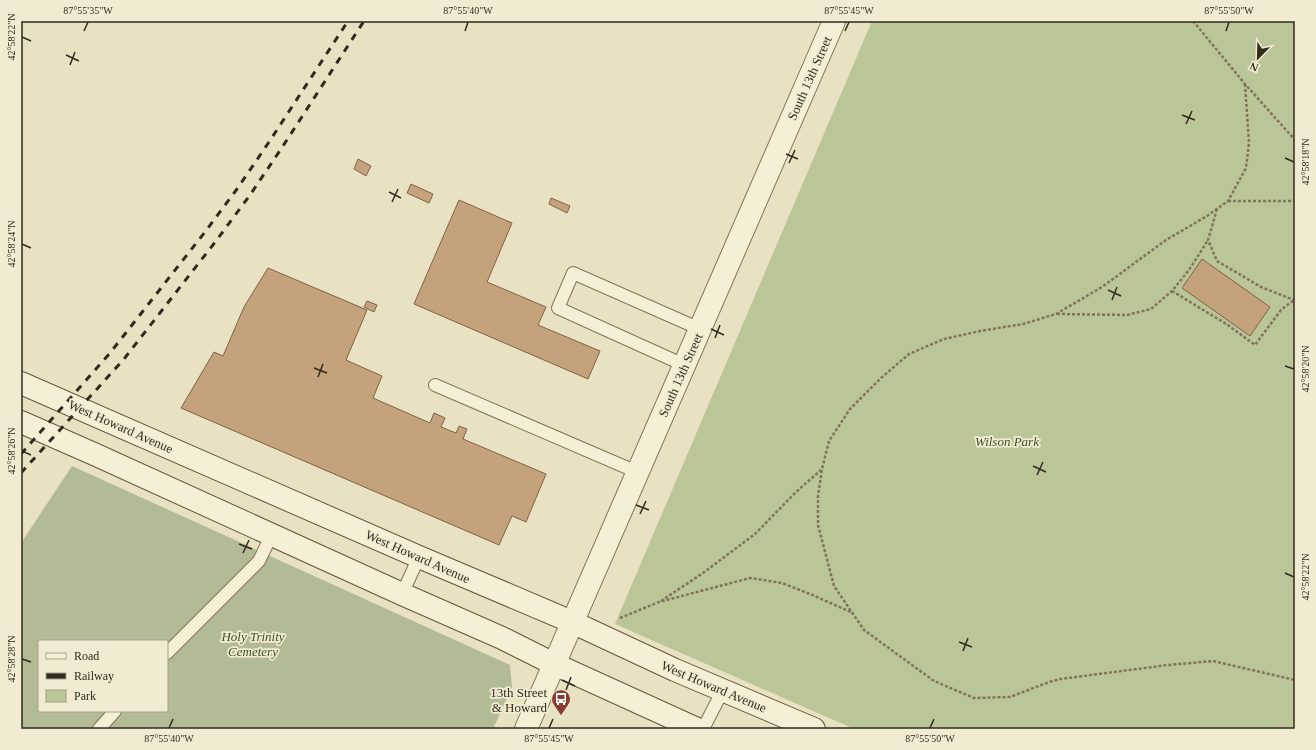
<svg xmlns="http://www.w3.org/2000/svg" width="1316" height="750" viewBox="0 0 1316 750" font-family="Georgia,serif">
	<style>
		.green { fill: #bbc698 }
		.cemetery { fill: #b2bb96; fill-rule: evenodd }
		.building { fill: #c4a37c; stroke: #7e6244 }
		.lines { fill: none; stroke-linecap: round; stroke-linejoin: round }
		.service-casing { stroke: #81745b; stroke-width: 14 }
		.tertiary-casing { stroke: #81745b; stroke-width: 24 }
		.secondary-casing { stroke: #63553e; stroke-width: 24 }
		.path { stroke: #81745b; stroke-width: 2.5; stroke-dasharray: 3 2; stroke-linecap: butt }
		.service { stroke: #f5efd5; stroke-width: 12 }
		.tertiary { stroke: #f5efd5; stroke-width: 22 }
		.secondary { stroke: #f5efd5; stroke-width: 22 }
		.rail { stroke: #322a1e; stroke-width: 3; stroke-dasharray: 7 7; stroke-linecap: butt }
		.ticks { fill: none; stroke: #322a1e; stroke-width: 1.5 }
		.labels { text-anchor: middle; stroke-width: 3.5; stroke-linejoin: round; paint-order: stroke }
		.street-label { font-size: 13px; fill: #322a1e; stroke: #f1ecd1 }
		.park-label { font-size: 13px; font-style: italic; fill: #3e4d27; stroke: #f1ecd1 }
		.poi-label { font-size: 13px; fill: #322a1e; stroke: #f1ecd1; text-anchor: end }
		.neatline { fill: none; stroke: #322a1e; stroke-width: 1.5 }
		.ticks-label { font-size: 10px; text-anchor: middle; fill: #322a1e }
	</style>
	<rect width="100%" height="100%" fill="#e9e2c2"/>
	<!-- green -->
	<path class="green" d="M872,21H1295V729H854L615,624Z"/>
	<!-- cemetery -->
	<path class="cemetery" d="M72,466L510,665L512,687L493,729H21V543ZM39,641H167V711H39Z"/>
	<!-- building -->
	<g class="building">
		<path d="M358,159L371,166L366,176L354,169Z"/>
		<path d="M411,184L433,194L429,203L407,193Z"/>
		<path d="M551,198L570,206L567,213L549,204Z"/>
		<path d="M459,200L512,223L487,282L546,307L538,325L600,351L588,379L414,304Z"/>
		<path d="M1202,259L1270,307L1250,336L1182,288Z"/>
		<path d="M268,268L367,310L346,360L382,376L373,398L430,423L434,413L445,418L441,427L456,433L459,426L467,429L463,439L546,474L526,522L512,516L499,545L181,408L214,352L223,356L244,307Z"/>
		<path d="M367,301L377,305L374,312L364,307Z"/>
	</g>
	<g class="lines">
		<defs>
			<g id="service">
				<path d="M684,365L558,308L573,273L700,329"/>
				<path d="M435,385L637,472"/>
				<path d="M402,594L419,557"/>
				<path d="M167,653L259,561L272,534"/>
				<path d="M99,729L115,711"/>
				<path d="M703,729L723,690"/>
			</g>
			<path id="tertiary" d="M526,729L834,21"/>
			<g id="secondary">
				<path d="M21,383L419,557L572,622L675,670L814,729"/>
				<path d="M21,422L94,454L402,594L502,638L554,664L697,729"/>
			</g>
		</defs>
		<!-- service casing -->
		<use href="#service" class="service-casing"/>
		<!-- tertiary casing -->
		<use href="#tertiary" class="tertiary-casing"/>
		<!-- secondary casing -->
		<use href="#secondary" class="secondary-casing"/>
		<!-- path -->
		<g class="path">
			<path d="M1193,21L1245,84L1295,140"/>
			<path d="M1245,84L1249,143L1246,168L1228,201L1207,216L1166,240L1102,287L1056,314L1023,324L980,331L944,339L909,354L881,378L850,409L829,441L822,469L818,496V525L834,586L864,630L934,681L974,698L1010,697L1049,682L1060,679L1168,665L1213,661L1295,680"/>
			<path d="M1228,201H1295"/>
			<path d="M1217,209L1208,240L1217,261L1261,287L1294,300"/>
			<path d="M1172,291L1228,325L1255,345L1281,310L1294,300"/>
			<path d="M1057,314L1127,315L1151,309L1172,291L1189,270L1208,240"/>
			<path d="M661,601L703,573L755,534L796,492L821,470"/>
			<path d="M620,618L659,602L750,578L782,583L810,594L851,612"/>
		</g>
		<!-- service -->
		<use href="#service" class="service"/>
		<!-- tertiary -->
		<use href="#tertiary" class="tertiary"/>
		<!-- secondary -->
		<use href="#secondary" class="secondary"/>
		<!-- rail -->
		<g class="rail">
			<path d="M21,454L110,353L205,232L237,189L269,142L348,21"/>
			<path d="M21,473L124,359L216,241L250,195L281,149L364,21"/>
		</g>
	</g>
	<!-- ticks -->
	<path class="ticks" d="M84,31L88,22M465,31L468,22M845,31L849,22M1226,31L1229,22M22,37L31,41M66,55L79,61M70,65L75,52M1182,115L1195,120M1186,124L1192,111M786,154L798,159M1285,158L1294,162M789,163L795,150M389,192L401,198M392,202L398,189M22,244L31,248M1108,290L1121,296M1112,300L1117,287M711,329L724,335M715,338L720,325M1285,366L1294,369M314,368L327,373M318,377L323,364M22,451L31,455M1033,466L1046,472M1037,475L1043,462M636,505L649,510M640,514L646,501M239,544L252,549M243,553L249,540M1285,573L1294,577M959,642L972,647M963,651L968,638M22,659L31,662M562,680L575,686M566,690L571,677M169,728L173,719M549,728L553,719M930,728L934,719"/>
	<!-- icons -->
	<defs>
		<symbol id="bus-pin" viewBox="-11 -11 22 30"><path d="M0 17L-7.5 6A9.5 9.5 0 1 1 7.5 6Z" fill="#8a3c31" stroke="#f1ecd1"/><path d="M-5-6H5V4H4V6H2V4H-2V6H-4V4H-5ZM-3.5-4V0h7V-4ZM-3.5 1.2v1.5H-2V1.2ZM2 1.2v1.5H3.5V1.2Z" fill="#fff"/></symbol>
	</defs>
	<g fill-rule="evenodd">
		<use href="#bus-pin" x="550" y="688" width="22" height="30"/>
	</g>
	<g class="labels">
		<!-- street labels -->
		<g class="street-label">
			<text transform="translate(809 78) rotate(-66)" y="5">South 13th Street</text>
			<text transform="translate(680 375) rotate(-66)" y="5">South 13th Street</text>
			<text transform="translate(121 426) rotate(24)" y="5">West Howard Avenue</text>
			<text transform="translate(418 556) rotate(24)" y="5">West Howard Avenue</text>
			<text transform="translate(714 686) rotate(23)" y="5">West Howard Avenue</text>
		</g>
		<!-- park labels -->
		<g class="park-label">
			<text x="1007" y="446">Wilson Park</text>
			<text x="253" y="641">Holy Trinity<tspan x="253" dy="15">Cemetery</tspan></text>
		</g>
		<!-- poi labels -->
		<g class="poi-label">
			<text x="547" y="697">13th Street<tspan x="547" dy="15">&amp; Howard</tspan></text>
		</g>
	</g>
	<!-- border -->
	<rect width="1316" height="750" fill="none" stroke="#f1ecd1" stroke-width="44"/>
	<!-- legend -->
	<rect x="38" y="640" width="130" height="72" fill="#f1ecd1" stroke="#a59e89"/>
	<rect x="46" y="653" width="20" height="6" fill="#f5efd5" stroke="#a59e89"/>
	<text x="74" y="660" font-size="12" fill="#322a1e">Road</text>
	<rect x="46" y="673" width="20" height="6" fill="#322a1e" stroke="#a59e89"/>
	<text x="74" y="680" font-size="12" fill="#322a1e">Railway</text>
	<rect x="46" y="690" width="20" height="12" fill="#bbc698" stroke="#a59e89"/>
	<text x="74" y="700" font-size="12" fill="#322a1e">Park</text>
	<!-- north arrow -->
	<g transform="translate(1258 58) rotate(203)" stroke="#f1ecd1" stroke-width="3" paint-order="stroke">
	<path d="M0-3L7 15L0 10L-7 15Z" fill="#322a1e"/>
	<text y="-6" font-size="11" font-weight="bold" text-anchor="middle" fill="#322a1e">N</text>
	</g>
	<rect x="22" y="22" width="1272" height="706" class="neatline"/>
	<g class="ticks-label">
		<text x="88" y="14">87°55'35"W</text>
		<text x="468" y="14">87°55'40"W</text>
		<text x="849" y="14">87°55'45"W</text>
		<text x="1229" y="14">87°55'50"W</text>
		<text transform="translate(11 37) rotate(-90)" y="4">42°58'22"N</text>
		<text transform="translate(1305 162) rotate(-90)" y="4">42°58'18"N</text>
		<text transform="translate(11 244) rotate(-90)" y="4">42°58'24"N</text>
		<text transform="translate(1305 369) rotate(-90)" y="4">42°58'20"N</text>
		<text transform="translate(11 451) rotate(-90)" y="4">42°58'26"N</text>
		<text transform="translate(1305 577) rotate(-90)" y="4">42°58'22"N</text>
		<text transform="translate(11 659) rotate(-90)" y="4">42°58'28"N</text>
		<text x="169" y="742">87°55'40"W</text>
		<text x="549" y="742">87°55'45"W</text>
		<text x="930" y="742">87°55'50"W</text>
	</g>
</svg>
